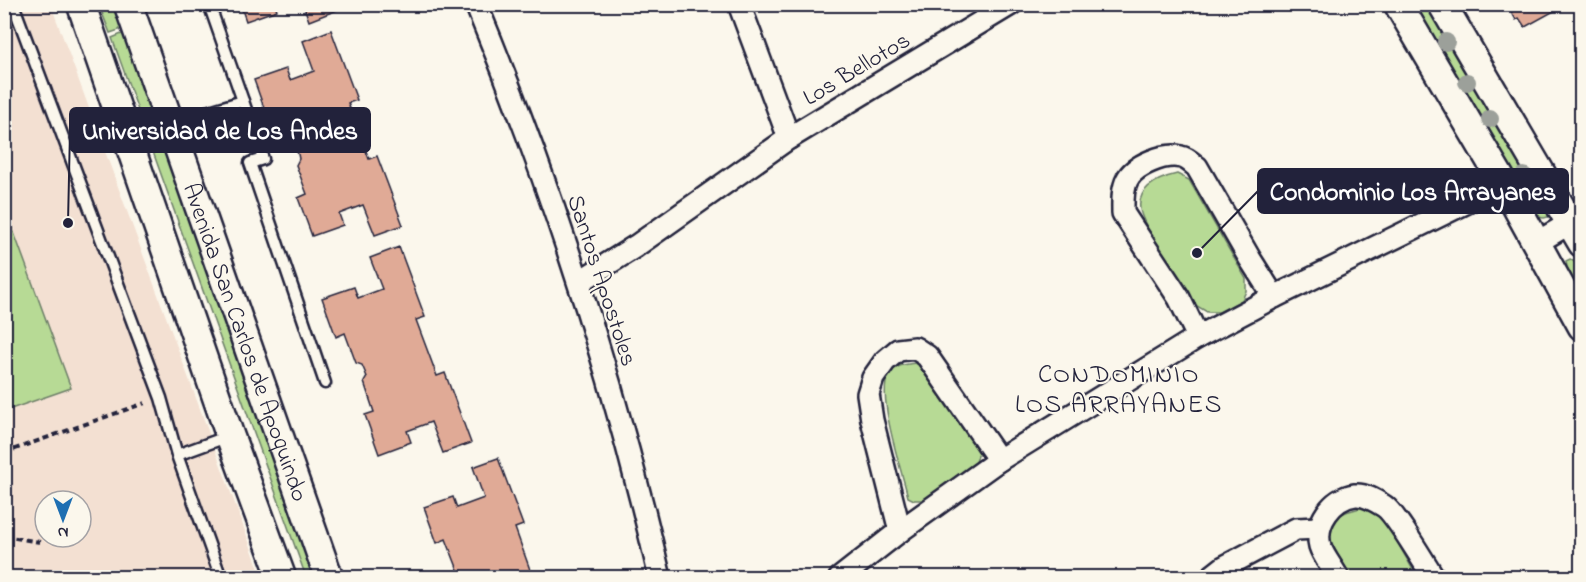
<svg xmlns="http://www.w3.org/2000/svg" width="1586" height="582" viewBox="0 0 1586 582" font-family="'Indie Flower',sans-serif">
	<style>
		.built { fill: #f3e0d2; fill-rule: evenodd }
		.green { fill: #b7da95; stroke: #6c7e68; stroke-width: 1.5 }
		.building { fill: #e0aa96; stroke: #22223b; stroke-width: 1.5 }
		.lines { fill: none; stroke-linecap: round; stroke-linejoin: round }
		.service-casing { stroke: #22223b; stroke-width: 15 }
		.minor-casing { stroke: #22223b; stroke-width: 26 }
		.tertiary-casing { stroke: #22223b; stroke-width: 32 }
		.path { stroke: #22223b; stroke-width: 4; stroke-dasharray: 6 4.5; stroke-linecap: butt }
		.service { stroke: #fbf7ec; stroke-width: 10 }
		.minor { stroke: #fbf7ec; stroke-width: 21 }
		.tertiary { stroke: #fbf7ec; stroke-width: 27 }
		.tree { fill: #9ca09a }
		.labels { text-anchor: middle; stroke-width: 4.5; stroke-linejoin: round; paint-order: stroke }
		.street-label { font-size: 24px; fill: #22223b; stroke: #fbf7ec }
		.neighbourhood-label { font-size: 26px; letter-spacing: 1.5px; fill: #22223b; stroke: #fbf7ec }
		.leader { fill: none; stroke: #22223b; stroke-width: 2 }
		.callout-dot { fill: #22223b; stroke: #fbf7ec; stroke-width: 2 }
		.callout { fill: #22223b; stroke: #22223b; stroke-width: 2 }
		.callout-label { font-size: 26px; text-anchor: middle; font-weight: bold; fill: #fff }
	</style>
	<rect width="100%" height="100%" fill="#fbf7ec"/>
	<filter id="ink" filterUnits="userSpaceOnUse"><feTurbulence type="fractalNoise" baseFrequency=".0167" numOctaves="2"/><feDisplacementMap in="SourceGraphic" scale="12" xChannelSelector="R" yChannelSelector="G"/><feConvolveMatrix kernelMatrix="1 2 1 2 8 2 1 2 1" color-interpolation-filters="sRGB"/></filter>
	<g filter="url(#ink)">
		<!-- built -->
		<path class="built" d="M4,5H51L262,577H5ZM45,501H81V537H45Z"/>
		<!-- green -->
		<g class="green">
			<path d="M99,5H114L122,29L110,33Z"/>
			<path d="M1415,5H1431L1548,212V217L1544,218L1537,217Z"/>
			<path d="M124,33L321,577H306L112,38Z"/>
			<path d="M1177,174L1189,180L1246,279V291L1242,300L1219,312H1207L1197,306C1185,287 1142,227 1140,209C1137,187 1160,178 1177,174Z"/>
			<path d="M5,208L71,388L5,411H4Z"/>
			<path d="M1570,259C1585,267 1582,279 1581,294L1567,267L1566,261Z"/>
			<path d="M917,363L971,436L979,452L976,462L924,500H914L908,497C902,472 877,397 888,376C894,365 906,364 917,363Z"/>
			<path d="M1364,507L1379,510L1417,577H1352L1328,540C1335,513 1338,514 1364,507Z"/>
		</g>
		<!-- building -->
		<g class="building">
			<path d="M240,4H275L277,10L246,21Z"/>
			<path d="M303,4H335L337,10L309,21Z"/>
			<path d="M1507,4H1553L1556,10L1525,27L1519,18L1516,20Z"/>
			<path d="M331,30L357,100L348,103L369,159L377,156L403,225L375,235L363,205L339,214L343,225L312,236L298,198L307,194L296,165L299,159L298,154L294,147L288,145L278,115L268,119L254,80L286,69L290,80L314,71L303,41Z"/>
			<path d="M399,247L425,317L416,320L437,376L445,373L471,443L443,453L431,422L407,431L411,442L379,454L365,415L374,412L364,382L367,377L365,372L362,365L356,363L345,333L336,337L322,298L354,287L358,298L382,289L370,258Z"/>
			<path d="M498,458L523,525L515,528L533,578H466L464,572L458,570L446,539L437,543L424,507L453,497L457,508L484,498L473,467Z"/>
		</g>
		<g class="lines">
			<defs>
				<g id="service">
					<path d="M13,4L161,398L177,455"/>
					<path d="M209,4L243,101"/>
					<path d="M170,123L243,101L263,159L250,163L325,383"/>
					<path d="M221,578L177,455L229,436"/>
				</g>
				<g id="minor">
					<path d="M476,4C553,190 615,382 660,578"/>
					<path d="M739,4L789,138"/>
					<path d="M1536,243L1582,216"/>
					<path d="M579,282L636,246L789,138L1011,4"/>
					<path d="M1198,337L1179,298L1123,213C1123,203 1122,190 1127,180C1134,165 1165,153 1181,157C1187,158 1192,163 1197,167L1250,259L1274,297"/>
					<path d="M900,531L872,420L868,394L873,378L885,361L898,350L915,348L927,356L999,460"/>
					<path d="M840,578L900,531L999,460L1198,337L1274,297L1504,184"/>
					<path d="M1210,578L1224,567L1296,529L1319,528"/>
					<path d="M1338,578C1333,568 1323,556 1320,546C1314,524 1332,498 1355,495C1365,494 1376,501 1384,506C1395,513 1425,564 1434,578"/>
				</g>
				<g id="tertiary">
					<path d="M81,4L230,436L282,578"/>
					<path id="s1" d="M128,4L329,578"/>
					<path d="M1398,4L1504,184L1582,326"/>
					<path d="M1442,4L1582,243"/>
				</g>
			</defs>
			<!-- service casing -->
			<use href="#service" class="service-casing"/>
			<!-- minor casing -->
			<use href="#minor" class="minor-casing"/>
			<!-- tertiary casing -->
			<use href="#tertiary" class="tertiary-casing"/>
			<!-- path -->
			<g class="path">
				<path d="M4,453L145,403"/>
				<path d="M4,536L40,542"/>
			</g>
			<!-- service -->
			<use href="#service" class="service"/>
			<!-- minor -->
			<use href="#minor" class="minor"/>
			<!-- tertiary -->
			<use href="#tertiary" class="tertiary"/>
		</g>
		<!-- trees -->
		<g class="tree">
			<circle cx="1446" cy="42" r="9"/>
			<circle cx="1467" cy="82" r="9"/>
			<circle cx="1490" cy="119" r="9"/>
			<circle cx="1524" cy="176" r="9"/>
		</g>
	</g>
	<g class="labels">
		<!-- street labels -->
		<g class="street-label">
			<text transform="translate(856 68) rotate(-31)" y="8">Los Bellotos</text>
			<text transform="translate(603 280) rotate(72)" y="8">Santos Apostoles</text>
			<text dy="8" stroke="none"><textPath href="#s1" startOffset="358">Avenida San Carlos de Apoquindo</textPath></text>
		</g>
		<!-- neighbourhood labels -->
		<g class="neighbourhood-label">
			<text x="1119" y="382">CONDOMINIO<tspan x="1119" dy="30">LOS ARRAYANES</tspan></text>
		</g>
	</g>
	<!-- callouts -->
	<path class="leader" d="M68 223L70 130M1197 253L1258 191"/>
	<g class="callout-dot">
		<circle cx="68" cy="223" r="6"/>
		<circle cx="1197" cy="253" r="6"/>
	</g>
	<g class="callout">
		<rect x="70" y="108" width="300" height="44" rx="6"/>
		<rect x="1258" y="169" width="310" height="44" rx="6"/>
	</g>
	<g class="callout-label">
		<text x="220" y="139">Universidad de Los Andes</text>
		<text x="1413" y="200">Condominio Los Arrayanes</text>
	</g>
	<!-- margin -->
	<rect width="1586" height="582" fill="none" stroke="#fbf7ec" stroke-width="24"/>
	<rect x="12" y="12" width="1562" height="558" fill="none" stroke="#22223b" stroke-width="2" filter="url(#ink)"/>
	<!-- north arrow -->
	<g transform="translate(63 519) rotate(180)"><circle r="28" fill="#fbf7ec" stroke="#a4a2a5" stroke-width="1.5"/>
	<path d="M0-4.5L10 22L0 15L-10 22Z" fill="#1f6fb2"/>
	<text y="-9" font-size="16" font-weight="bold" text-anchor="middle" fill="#22223b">N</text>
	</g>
</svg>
